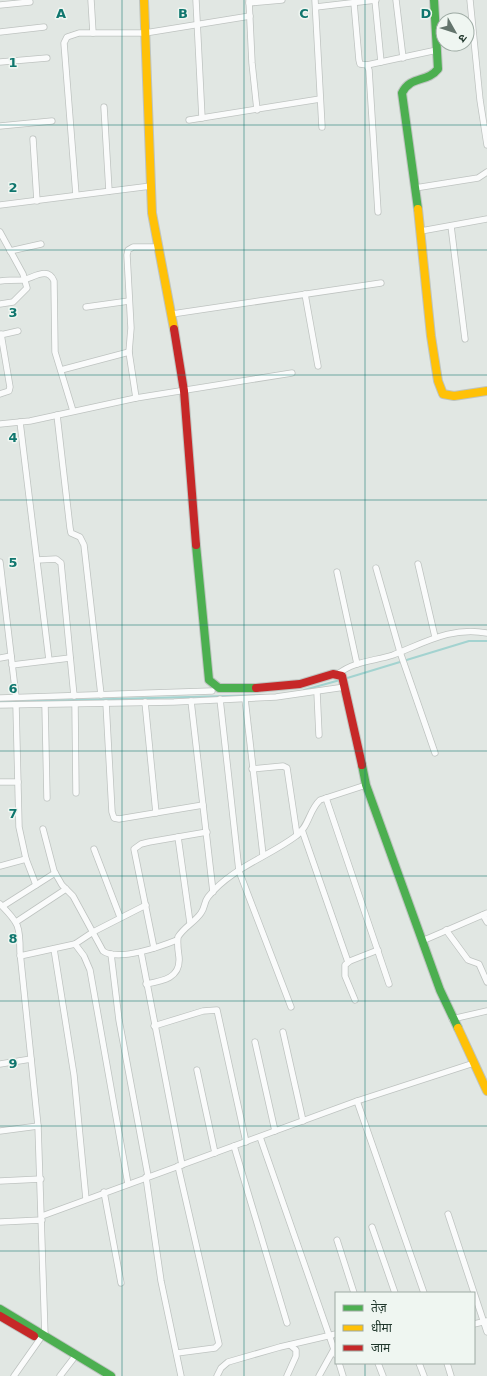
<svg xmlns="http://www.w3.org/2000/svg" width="487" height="1376" viewBox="0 0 487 1376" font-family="'DejaVu Sans','Noto Sans Devanagari',sans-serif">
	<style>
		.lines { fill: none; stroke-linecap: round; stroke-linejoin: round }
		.stream { stroke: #a3d3d0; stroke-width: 2 }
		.street-casing { stroke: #bec3c0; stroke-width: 7 }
		.fast-casing { stroke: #bec4c0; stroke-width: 10 }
		.slow-casing { stroke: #bec4c0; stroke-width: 10 }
		.jam-casing { stroke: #bec4c0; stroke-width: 10 }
		.street { stroke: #fafbfb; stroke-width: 5.5 }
		.fast { stroke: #4caf50; stroke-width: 8 }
		.slow { stroke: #ffc107; stroke-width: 8 }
		.jam { stroke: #c62828; stroke-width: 8 }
		.grid { fill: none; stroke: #0f766e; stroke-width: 1; stroke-opacity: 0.55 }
		.grid-label { font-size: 13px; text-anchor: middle; font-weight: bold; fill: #0f766e; stroke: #eff6f1; stroke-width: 3; stroke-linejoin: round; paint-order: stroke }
	</style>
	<rect width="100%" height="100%" fill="#e1e7e3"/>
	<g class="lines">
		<!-- stream -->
		<g class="stream">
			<path d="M344,679L469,641H487"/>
			<path d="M304,690L340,680"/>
			<path d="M0,702L266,695"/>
		</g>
		<defs>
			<g id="street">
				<path d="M91,0L93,33"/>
				<path d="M196,0L202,118"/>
				<path d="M249,0L252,63L257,110"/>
				<path d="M315,0L322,127"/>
				<path d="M375,0L381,62"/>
				<path d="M396,0L403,58"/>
				<path d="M470,0L480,100L487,145"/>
				<path d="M249,3L282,0"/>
				<path d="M354,3L359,60L360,64L367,65L369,70L378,212"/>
				<path d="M0,5L30,2"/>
				<path d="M316,7L376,0"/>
				<path d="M0,32L44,27"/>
				<path d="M0,62L47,58"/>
				<path d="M367,65L437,50"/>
				<path d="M104,107L109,191"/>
				<path d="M189,120L320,99"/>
				<path d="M0,126L52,121"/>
				<path d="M33,139L37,201"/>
				<path d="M415,188L478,178L487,172"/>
				<path d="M76,195L64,43L67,37L79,33H145L250,16"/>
				<path d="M0,205L151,186"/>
				<path d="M451,226L465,339"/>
				<path d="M421,231L487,219"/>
				<path d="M0,232L23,274L27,288L13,302L0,304"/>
				<path d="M10,251L41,244"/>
				<path d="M0,281C8,280 15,280 23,280C33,278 48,266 54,281L55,352L73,411"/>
				<path d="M305,294L318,366"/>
				<path d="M86,307L129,301"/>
				<path d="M172,314L381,283"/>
				<path d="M0,335L18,331"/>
				<path d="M61,370L129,352"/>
				<path d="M0,394L9,391L10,387L1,334"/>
				<path d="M136,398L129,352L131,328L127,255L128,250L133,247H157"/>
				<path d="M57,415L70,528L71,533L80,537L84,545L101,695"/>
				<path d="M20,422L49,660"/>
				<path d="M0,424L30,421L136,398L292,373"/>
				<path d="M37,560L56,559L61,563L74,696"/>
				<path d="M0,562L16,697"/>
				<path d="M418,564L435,637"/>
				<path d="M376,568L400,652L435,753"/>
				<path d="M337,572L357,664"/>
				<path d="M0,658L11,656"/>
				<path d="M12,665L70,658"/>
				<path d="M338,674C354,661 375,661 393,655C424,643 452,626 487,633"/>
				<path d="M317,692L319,735"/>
				<path d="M0,698L212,691"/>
				<path d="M220,699L239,871L291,1007"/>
				<path d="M245,699L263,855"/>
				<path d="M191,701L213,892"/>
				<path d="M145,702L156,813"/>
				<path d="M106,703L112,812L114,818L119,819L203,805"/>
				<path d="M75,704L76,793"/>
				<path d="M0,705L174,702L276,697L345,687"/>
				<path d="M16,705L19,827L26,859L36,885"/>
				<path d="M45,705L47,798"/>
				<path d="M252,769L283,766L287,768L297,835"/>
				<path d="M0,782H18"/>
				<path d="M326,798L389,984"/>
				<path d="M43,829L54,871L62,885L73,896L103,951C118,962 162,946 177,940"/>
				<path d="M302,830L348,962"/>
				<path d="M178,837L190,923"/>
				<path d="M94,849L120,917"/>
				<path d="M0,866L26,859"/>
				<path d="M0,904C19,923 20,926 20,952L38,1126L45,1336"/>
				<path d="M3,906L55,873"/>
				<path d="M483,915L487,922"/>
				<path d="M16,922L66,889"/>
				<path d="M446,930L468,960L479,964L487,982"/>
				<path d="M422,941L487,913"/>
				<path d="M75,944L84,956L90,970L128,1184"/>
				<path d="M154,948L134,849L141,844L149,842L207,832"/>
				<path d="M54,949L74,1075L86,1199"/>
				<path d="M141,952L182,1165"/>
				<path d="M111,954L119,1020L148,1176"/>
				<path d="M20,956L75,944L93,932L146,905"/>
				<path d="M146,984C163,981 181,978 179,957C178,950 177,944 178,937C184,927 195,922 201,913C205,908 204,902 208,897C231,868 268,857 296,836C309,827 309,810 320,800L366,785"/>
				<path d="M355,1000L345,976V965L350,961L378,950"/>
				<path d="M452,1019L487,1011"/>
				<path d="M154,1026L203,1011L217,1010L246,1142"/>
				<path d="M283,1032L303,1121"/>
				<path d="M255,1042L275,1131"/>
				<path d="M0,1064L31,1059"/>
				<path d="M197,1070L215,1153"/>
				<path d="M357,1101L424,1293"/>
				<path d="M0,1131L38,1126"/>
				<path d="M260,1137L336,1355"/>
				<path d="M234,1146L287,1323"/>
				<path d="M146,1177L161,1281L181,1376"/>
				<path d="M0,1181L41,1179"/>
				<path d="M104,1192L121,1283"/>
				<path d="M448,1214L487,1332"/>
				<path d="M42,1216L357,1101L474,1063"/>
				<path d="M0,1222L42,1220"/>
				<path d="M372,1227L395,1293"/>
				<path d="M337,1240L354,1293"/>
				<path d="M474,1324L487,1321"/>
				<path d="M177,1353L215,1348L219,1344L178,1166"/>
				<path d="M339,1363L343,1376"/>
				<path d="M378,1363L383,1376"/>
				<path d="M419,1363L424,1376"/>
				<path d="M447,1363L451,1376"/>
				<path d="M14,1376L40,1339"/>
				<path d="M60,1376L73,1359"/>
				<path d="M217,1376L221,1368L228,1362L280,1347L336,1334"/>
				<path d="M287,1376L296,1356V1350L290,1345"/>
				<path d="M319,1376L334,1349"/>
			</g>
			<g id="fast">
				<path d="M418,209L402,93C411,75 427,83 438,69L434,0"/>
				<path d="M196,545L209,680L219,688H256"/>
				<path d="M362,765L366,785L440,990L458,1028"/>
				<path d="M0,1309L111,1376"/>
			</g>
			<g id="slow">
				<path d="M144,0L152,213L174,329"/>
				<path d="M418,209L431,336L438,381L443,394L454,396L487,391"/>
				<path d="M458,1028L487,1091"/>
			</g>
			<g id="jam">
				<path d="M174,329L184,391L196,545"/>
				<path d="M256,688L300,684L333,674L342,676L362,765"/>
				<path d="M0,1316L34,1336"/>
			</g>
		</defs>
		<!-- street casing -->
		<use href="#street" class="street-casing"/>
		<!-- fast casing -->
		<use href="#fast" class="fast-casing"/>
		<!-- slow casing -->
		<use href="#slow" class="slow-casing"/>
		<!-- jam casing -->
		<use href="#jam" class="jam-casing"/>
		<!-- street -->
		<use href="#street" class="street"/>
		<!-- fast -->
		<use href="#fast" class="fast"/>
		<!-- slow -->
		<use href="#slow" class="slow"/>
		<!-- jam -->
		<use href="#jam" class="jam"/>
	</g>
	<!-- grid -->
	<path class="grid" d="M122,0V1376M244,0V1376M365,0V1293M0,125H487M0,250H487M0,375H487M0,500H487M0,625H487M0,751H487M0,876H487M0,1001H487M0,1126H487M0,1251H487M365,1363V1376"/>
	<g class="grid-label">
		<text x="61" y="18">A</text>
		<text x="183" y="18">B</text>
		<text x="304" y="18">C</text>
		<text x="426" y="18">D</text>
		<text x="13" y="67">1</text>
		<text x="13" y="192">2</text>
		<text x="13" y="317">3</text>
		<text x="13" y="442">4</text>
		<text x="13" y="567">5</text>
		<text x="13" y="693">6</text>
		<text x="13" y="818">7</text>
		<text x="13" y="943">8</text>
		<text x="13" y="1068">9</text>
	</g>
	<!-- legend -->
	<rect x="335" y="1292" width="140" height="72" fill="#eff6f1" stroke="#9daaa3"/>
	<rect x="343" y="1305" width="20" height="6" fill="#4caf50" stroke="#9daaa3"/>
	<text x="371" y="1312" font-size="12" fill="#21382d">तेज़</text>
	<rect x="343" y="1325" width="20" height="6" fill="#ffc107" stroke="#9daaa3"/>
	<text x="371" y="1332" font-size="12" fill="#21382d">धीमा</text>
	<rect x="343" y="1345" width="20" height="6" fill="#c62828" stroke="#9daaa3"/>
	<text x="371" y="1352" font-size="12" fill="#21382d">जाम</text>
	<!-- north arrow -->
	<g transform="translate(455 32) rotate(129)"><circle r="19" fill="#eff6f1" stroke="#9daaa3"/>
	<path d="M0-3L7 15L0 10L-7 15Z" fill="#64756d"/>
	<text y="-6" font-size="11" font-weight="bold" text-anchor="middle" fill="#21382d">उ</text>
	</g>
</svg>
